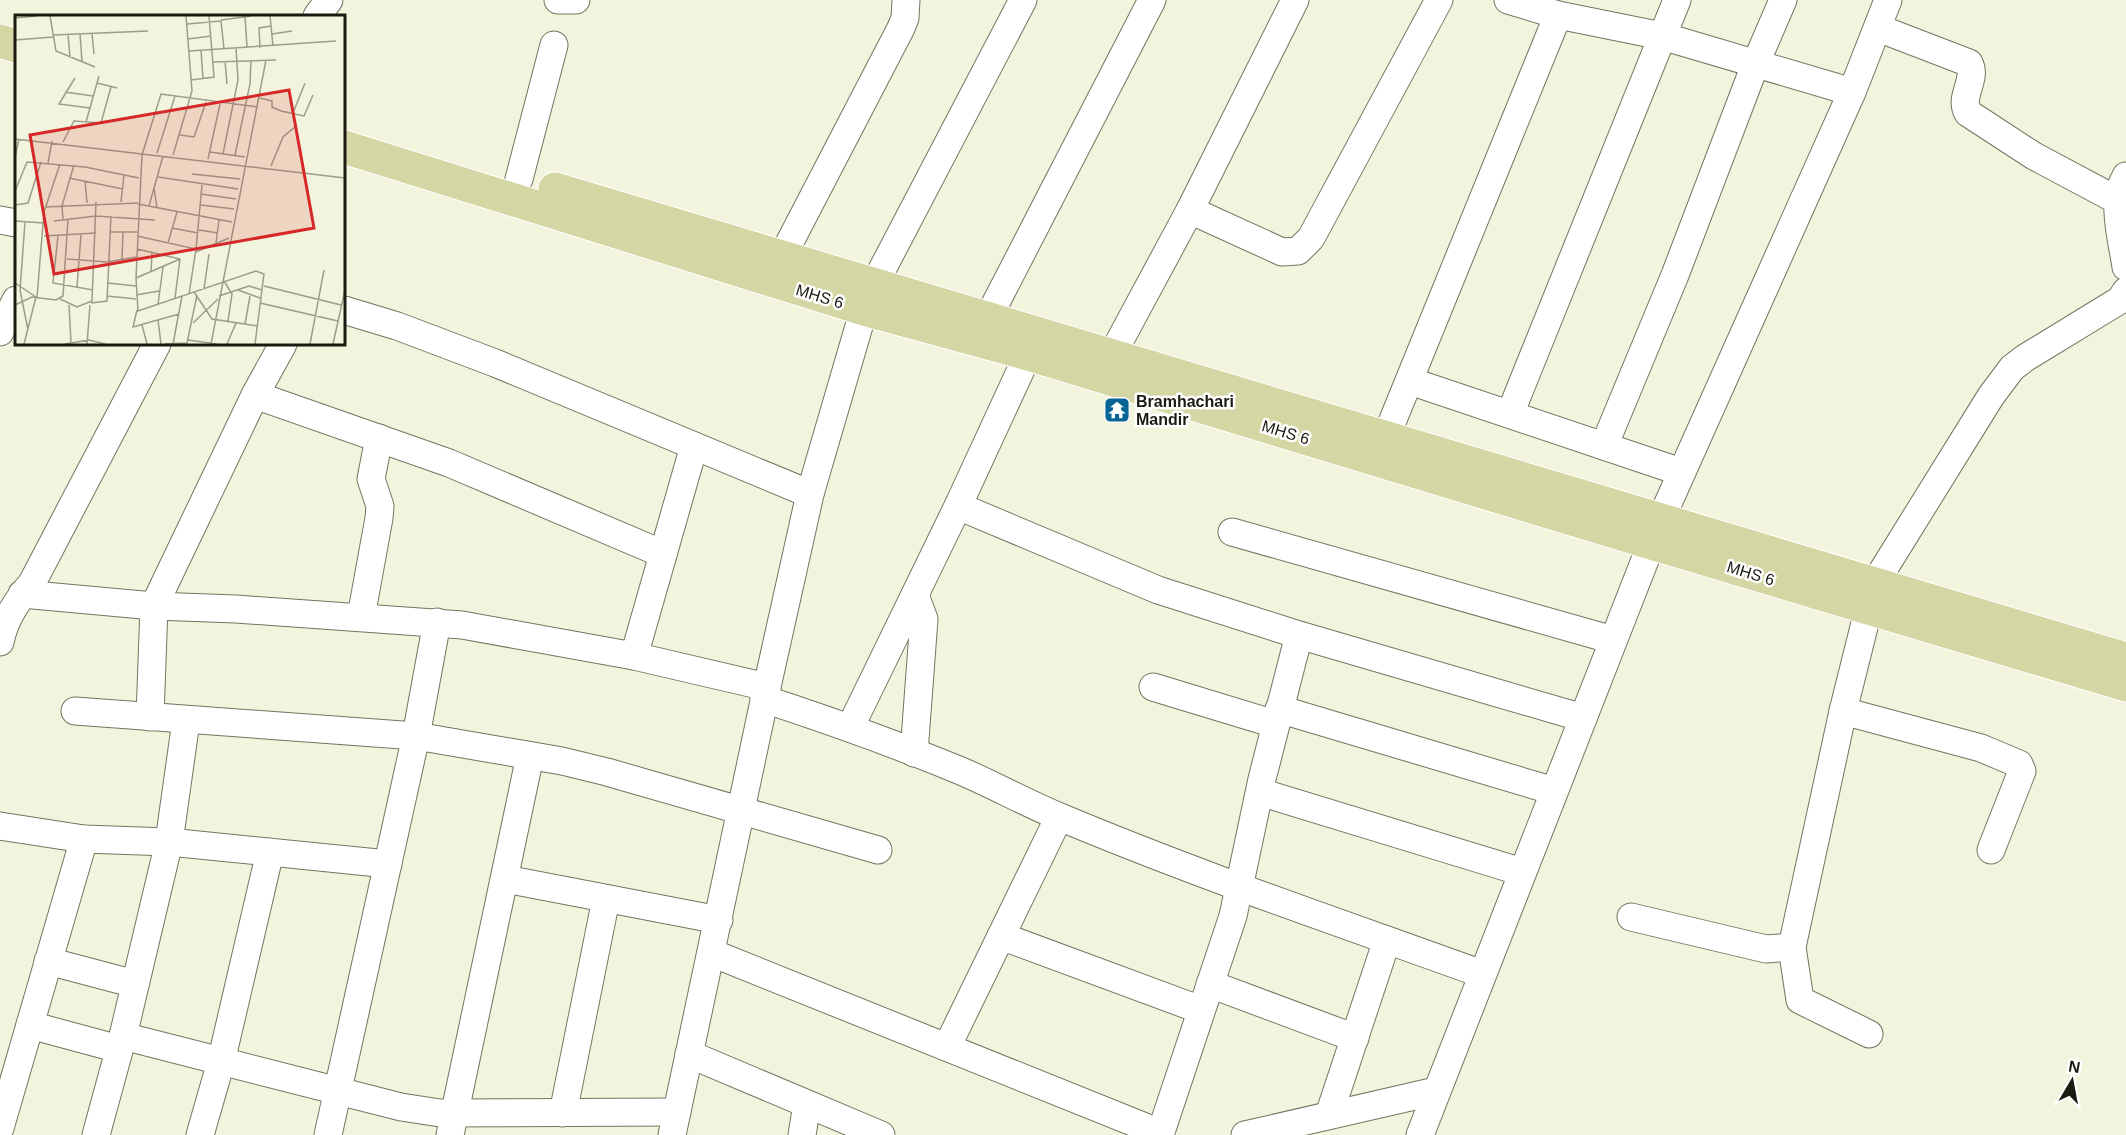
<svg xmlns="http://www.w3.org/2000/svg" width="2126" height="1135" viewBox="0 0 2126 1135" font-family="Helvetica,sans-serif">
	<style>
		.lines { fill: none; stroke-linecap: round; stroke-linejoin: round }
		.minor-casing { stroke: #737560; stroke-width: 29 }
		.major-casing { stroke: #fff; stroke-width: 35 }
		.minor { stroke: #fff; stroke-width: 27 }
		.major { stroke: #d4d7a3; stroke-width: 33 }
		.labels { text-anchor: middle; stroke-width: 5; stroke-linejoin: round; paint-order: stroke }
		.street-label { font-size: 16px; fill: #1a1a12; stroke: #fff }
		.poi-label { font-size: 16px; font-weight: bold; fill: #1a1a12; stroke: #fff; text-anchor: start }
		.inset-road { fill: none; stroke: #9c9d8c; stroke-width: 1.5 }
		.view { fill: #d62828; fill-opacity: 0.15; stroke: #d62828; stroke-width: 3 }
		.inset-edge { fill: none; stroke: #1a1a12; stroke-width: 3 }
	</style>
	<rect width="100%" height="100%" fill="#f2f4dd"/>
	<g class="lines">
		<defs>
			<g id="minor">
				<path d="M558,0H576"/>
				<path d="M1508,0L1558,15L1662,36L1852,92"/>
				<path d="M317,16L329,0"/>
				<path d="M1878,28L1969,63C1978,79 1958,97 1968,113L2034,156L2126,205"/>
				<path d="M2126,176C2110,201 2122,239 2126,267"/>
				<path d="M519,179L554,45"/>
				<path d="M1190,210L1282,252L1298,251L1311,238L1439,0"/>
				<path d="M0,220L16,223"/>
				<path d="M782,257L901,28L905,18L906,0"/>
				<path d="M344,310L397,326L495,363L810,494"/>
				<path d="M988,318L1152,0"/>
				<path d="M0,332L16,300"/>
				<path d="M1112,355L1190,210L1295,0"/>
				<path d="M1410,381L1681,472"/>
				<path d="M255,395L449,463L663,554"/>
				<path d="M1510,414L1677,0"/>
				<path d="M1386,437L1558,15"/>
				<path d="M1604,446L1675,275L1755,65L1783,0"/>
				<path d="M958,506L1158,590L1299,635L1583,718"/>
				<path d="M1232,532L1613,640"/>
				<path d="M22,594L154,606L236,609L462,625L634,656L767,687"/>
				<path d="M361,617L379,518L380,506L371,479L379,438"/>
				<path d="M0,642C5,618 17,601 32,583L157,344"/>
				<path d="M634,656L694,446"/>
				<path d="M1153,687L1275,724"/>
				<path d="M764,699C831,721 896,744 961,771C994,785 1026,803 1060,817C1198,875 1341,923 1482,974"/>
				<path d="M1279,709L1554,791"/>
				<path d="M75,711L416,736L562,761L607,772L878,850"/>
				<path d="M1843,711L1981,748L2019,764L2022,771L1991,850"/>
				<path d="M150,717L154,606L255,395L283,344"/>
				<path d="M850,728L958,506L1036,337"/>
				<path d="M914,753L924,619L915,595"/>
				<path d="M1260,792L1522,872"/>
				<path d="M0,826L84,839L169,842L388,864"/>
				<path d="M505,879L719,920"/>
				<path d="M1631,917L1766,949L1792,947"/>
				<path d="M1001,936L1201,1010"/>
				<path d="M712,953L1150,1129L1157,1135"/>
				<path d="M48,961L135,984"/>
				<path d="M1210,984L1355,1038"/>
				<path d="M30,1025L119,1049"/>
				<path d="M1869,1034L1800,1000L1792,947L1843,711L1875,583L1991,396L2012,368L2025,358L2120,300L2126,291"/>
				<path d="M123,1036L401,1107L440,1113L677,1112"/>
				<path d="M947,1047L1059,817"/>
				<path d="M689,1054L881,1135"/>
				<path d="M563,1113L606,899"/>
				<path d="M1329,1115L1387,940"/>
				<path d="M0,1128L84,839"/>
				<path d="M96,1135L123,1036L169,842L186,721"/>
				<path d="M200,1135L221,1062L270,852"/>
				<path d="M328,1135L416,736L437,622"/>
				<path d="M450,1135L530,756"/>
				<path d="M672,1135L767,687L810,494L864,309L874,285L1023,0"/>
				<path d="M802,1135L807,1104"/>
				<path d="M1160,1135L1233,916L1262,779L1299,635"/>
				<path d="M1245,1135L1436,1091"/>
				<path d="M1420,1135L1661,519L1852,92L1888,0"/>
			</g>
			<g id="major">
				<path d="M0,41L16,46"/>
				<path d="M344,147L864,309L1028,354L1651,543L2126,685"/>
				<path d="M555,189L2126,659"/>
			</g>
		</defs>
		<!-- minor casing -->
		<use href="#minor" class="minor-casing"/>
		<!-- major casing -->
		<use href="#major" class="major-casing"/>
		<!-- minor -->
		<use href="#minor" class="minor"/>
		<!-- major -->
		<use href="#major" class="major"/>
	</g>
	<!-- icons -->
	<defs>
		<symbol id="temple-square" viewBox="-11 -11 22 22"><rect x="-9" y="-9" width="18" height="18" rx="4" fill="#076595" stroke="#fff"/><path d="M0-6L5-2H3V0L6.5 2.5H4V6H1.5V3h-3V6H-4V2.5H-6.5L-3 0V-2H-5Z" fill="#fff"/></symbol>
	</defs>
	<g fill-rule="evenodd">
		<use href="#temple-square" x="1102" y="395" width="30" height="30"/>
	</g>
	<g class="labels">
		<!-- street labels -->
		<g class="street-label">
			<text transform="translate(820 296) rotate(17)" y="6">MHS 6</text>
			<text transform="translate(1286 432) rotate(17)" y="6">MHS 6</text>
			<text transform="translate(1751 573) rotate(17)" y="6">MHS 6</text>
		</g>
		<!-- poi labels -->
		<g class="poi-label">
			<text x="1136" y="407">Bramhachari<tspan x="1136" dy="18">Mandir</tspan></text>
		</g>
	</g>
	<!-- overview -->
	<g transform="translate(15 15)">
		<rect width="330" height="330" fill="#f2f4dd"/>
		<path class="inset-road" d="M35,1L41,36L80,52M230,1L232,32M255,1L258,31M0,3L22,1M206,5L236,1M172,9L206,6L209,34M65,18L67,47M77,18L79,39M53,19L55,42M257,19L277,16M38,20L133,16M173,24L196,21M0,25L38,22M245,33L244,13L256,11M186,35L188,64M174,36L321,26M210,46L212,69M198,47L261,45M60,63L44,89L75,93M176,65L199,62L194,1M82,68L102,73M50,77L78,81M245,83L257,86V92L266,96L289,101L298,80M71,107L84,61M165,120L179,122L191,87M0,124L330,163M48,127L59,106L86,108L96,72M195,137L230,142M142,138L160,81M208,139L223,65L221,33M158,140L177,76L171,1M220,140L235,69L236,45M0,142L4,124M193,144L205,89M33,148L37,126M256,151L268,122L281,111L278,98L290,68M177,159L225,164M143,162L223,174M54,163L108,174M70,166L72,188M139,173L142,193M0,176L12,147L70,152L124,163M186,179L221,184M106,187L109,160M123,189L217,207M0,190L13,188L26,147M186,190L219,194M134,191L148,141M30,192L123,188M48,205L47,191L59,150M0,206L29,208M39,206L81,201L140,205M10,207L5,275L13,315M157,213L183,218M184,215L203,218M95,217H122M29,221L81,218M43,221L38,268L78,275M122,221L181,234L174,279M153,228L162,197M201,228L204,205M122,234L165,244L160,283M181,234L187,170M181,237L214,223M52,244L92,247L121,242M107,244L108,217M136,257L137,238M121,263L165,244M209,266L217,279L213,306M0,268L21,282L9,329M93,268L121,271M249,271L326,290M62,272L66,219M189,274L194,239M223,275L245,283M179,277L197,304L243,311M121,280L144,276M92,281L121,284M204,281L234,271L247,275M22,282L29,197L45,149M45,284L62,292L77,286L81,187M76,288L92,286L96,201M245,288L323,306M143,289L148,252M0,290L17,282L41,285L48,281L53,204M54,290L56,328M122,295L118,312L164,299M143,305L146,329M178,308L203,284M230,309L235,281M127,310L132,329M173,325L202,329M50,329L74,325L90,329M72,329L75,290M150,329L172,328L182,280M158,329L167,281M196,329L251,45M212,329L221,308M240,329L249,259L241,256L123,296L121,263L127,140L146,79L243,92M295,329L309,255M318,329L330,275"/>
		<path class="view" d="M274,75L299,213L39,259L15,120Z"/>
		<rect width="330" height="330" class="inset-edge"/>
	</g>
	<!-- north arrow -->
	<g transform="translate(2072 1081) rotate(10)" stroke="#ffffff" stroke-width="4.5" paint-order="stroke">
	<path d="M0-4.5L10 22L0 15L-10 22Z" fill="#1a1a12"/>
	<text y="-9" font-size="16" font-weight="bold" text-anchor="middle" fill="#1a1a12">N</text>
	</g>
</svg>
